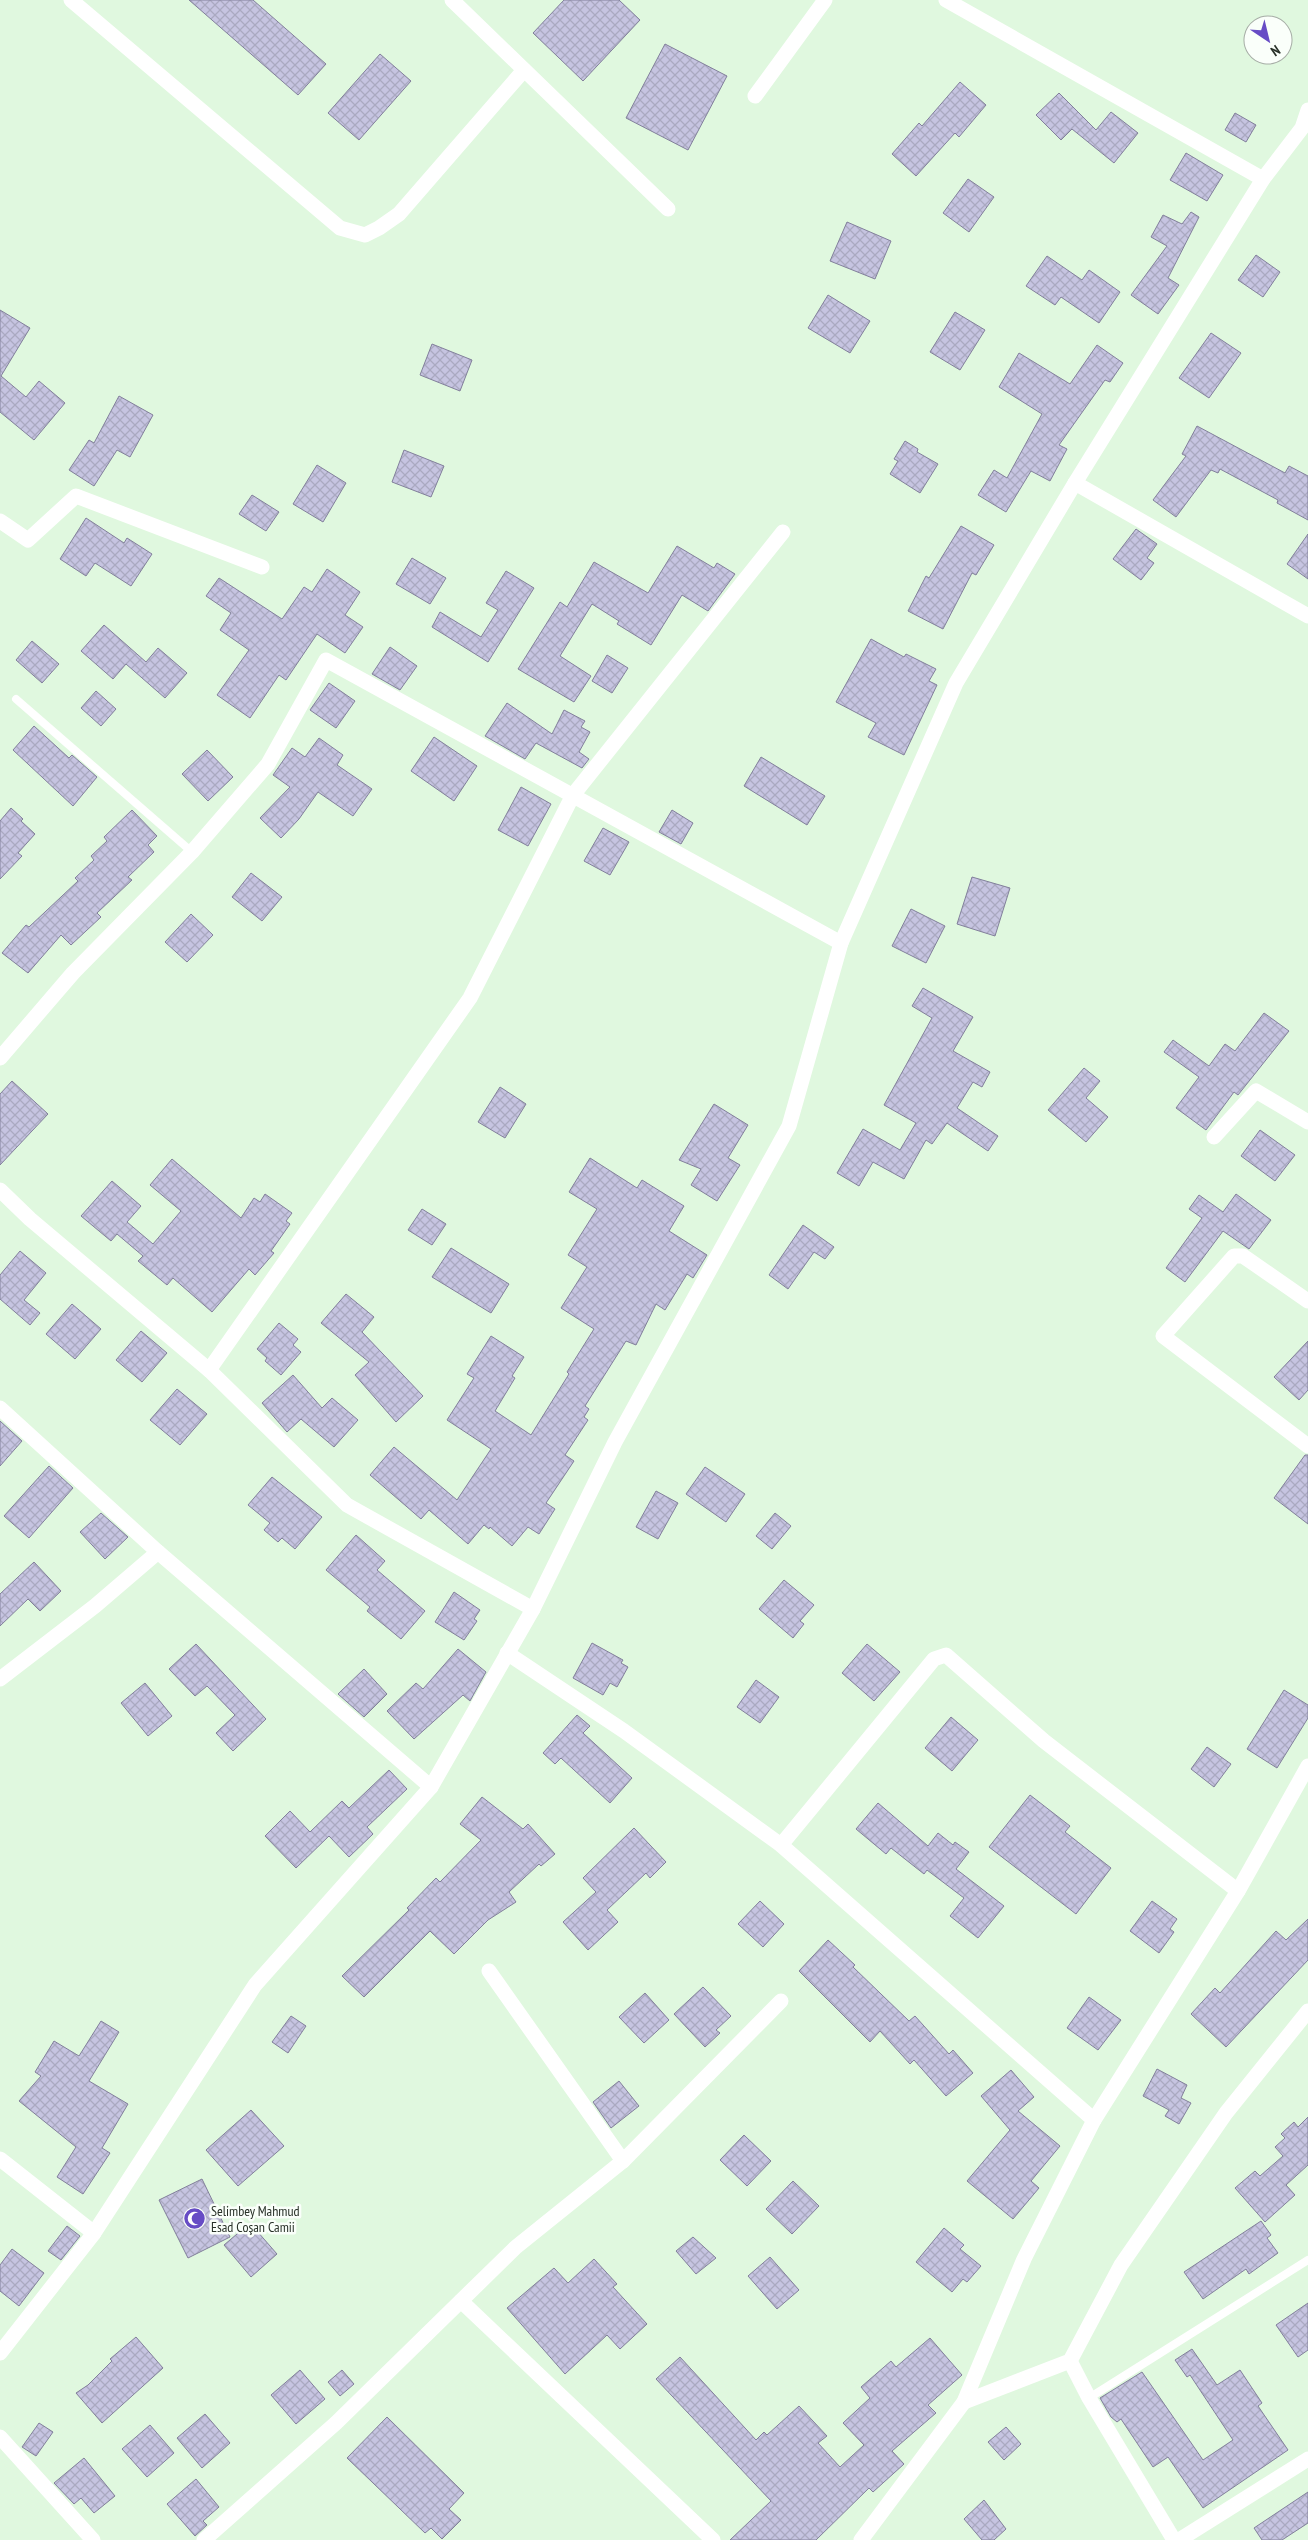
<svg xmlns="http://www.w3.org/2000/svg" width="1308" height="2540" viewBox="0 0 1308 2540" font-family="'PT Sans Narrow',sans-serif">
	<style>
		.building { fill: url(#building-cross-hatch); stroke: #82809b }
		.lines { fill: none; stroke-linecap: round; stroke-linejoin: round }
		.service { stroke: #fff; stroke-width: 8 }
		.minor { stroke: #fff; stroke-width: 15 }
		.labels { text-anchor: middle; stroke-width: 5; stroke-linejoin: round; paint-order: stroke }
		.poi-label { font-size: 14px; fill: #283128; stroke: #fafffa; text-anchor: start }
	</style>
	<defs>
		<pattern id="building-cross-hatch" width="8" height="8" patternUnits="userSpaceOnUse" patternTransform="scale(1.25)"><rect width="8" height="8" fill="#c6c4e1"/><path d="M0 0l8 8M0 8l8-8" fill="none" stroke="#aaa9c1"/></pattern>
	</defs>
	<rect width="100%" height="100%" fill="#e0f8df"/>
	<!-- building -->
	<g class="building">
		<path d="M189,0H253L326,64L298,95Z"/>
		<path d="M564,0H619L640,20L583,81L533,33Z"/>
		<path d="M665,44L727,76L688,150L626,118Z"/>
		<path d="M380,54L411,81L359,140L328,113Z"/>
		<path d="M960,82L986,105L959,137L955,133L916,176L892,154L919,123L922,126Z"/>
		<path d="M1059,93L1096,130L1111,112L1138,133L1114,163L1072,129L1061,140L1036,115Z"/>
		<path d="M1235,113L1256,125L1246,142L1225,130Z"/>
		<path d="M1186,153L1223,175L1207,201L1170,180Z"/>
		<path d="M968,179L994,197L969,232L943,213Z"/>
		<path d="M1191,212L1199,217L1168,278L1179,285L1158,314L1131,295L1167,246L1151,237L1163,215L1182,224Z"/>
		<path d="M847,222L891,241L875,279L830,261Z"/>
		<path d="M1256,255L1280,272L1263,297L1238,280Z"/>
		<path d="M1047,256L1082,280L1089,270L1120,292L1099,323L1061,297L1055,305L1026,286Z"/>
		<path d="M828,295L870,321L850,353L808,328Z"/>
		<path d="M0,310L30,328L1,376L26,397L39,381L65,403L34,440L0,412Z"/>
		<path d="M955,312L985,330L960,370L930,352Z"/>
		<path d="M1211,333L1241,353L1209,398L1179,378Z"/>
		<path d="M432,344L472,360L460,391L420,375Z"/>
		<path d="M1097,345L1123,363L1110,382L1105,380L1059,445L1067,449L1050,481L1031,471L1006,512L978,495L994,470L1007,478L1042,414L999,387L1019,353L1070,384Z"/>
		<path d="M119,396L153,415L130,457L117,450L94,486L69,470L89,440L94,443Z"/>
		<path d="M1197,426L1285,473L1289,466L1308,476V520L1277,503L1278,500L1220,469L1218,473L1211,470L1176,517L1153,500L1186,456L1182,454Z"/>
		<path d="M905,441L918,449L917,452L938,464L920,493L890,474L898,461L894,459Z"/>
		<path d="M404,450L444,466L431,497L392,482Z"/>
		<path d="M317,465L346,483L323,522L293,504Z"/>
		<path d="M252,495L279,512L266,531L239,514Z"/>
		<path d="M86,518L124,543L127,538L152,554L131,586L95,563L86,576L60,559Z"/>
		<path d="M961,526L994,545L976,575L972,573L943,629L908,611L926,576L929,578Z"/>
		<path d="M1136,529L1157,544L1147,558L1154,563L1141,580L1113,559Z"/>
		<path d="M1308,534V579L1287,564Z"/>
		<path d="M677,546L714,568L717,563L735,574L708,611L682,595L651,645L617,624L619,621L592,604L560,656L591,676L574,702L518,669L560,602L567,607L594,562L648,593Z"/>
		<path d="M412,558L446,578L430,604L396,584Z"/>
		<path d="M327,569L360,592L345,615L363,627L345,653L317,634L286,680L279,675L250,718L217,695L249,650L220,630L231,613L206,596L219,578L282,619L304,587L312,592Z"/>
		<path d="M506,571L534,588L488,662L432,627L440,612L481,637L498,610L486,603Z"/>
		<path d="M104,625L146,662L158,648L187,673L165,698L126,664L113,679L81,651Z"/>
		<path d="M871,639L904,657L906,654L936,669L929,681L937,685L904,755L868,737L876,723L836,702Z"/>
		<path d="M32,641L59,664L42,683L16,660Z"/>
		<path d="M390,647L417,666L400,690L372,674Z"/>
		<path d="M607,655L628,668L612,693L592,681Z"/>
		<path d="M329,683L355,701L336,728L310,710Z"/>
		<path d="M96,691L116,709L101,726L81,708Z"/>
		<path d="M507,703L552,734L564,710L585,721L581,727L590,732L579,752L589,759L582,768L536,743L525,759L485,736Z"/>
		<path d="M34,726L69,758L72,755L97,777L73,806L13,750Z"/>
		<path d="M434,737L477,766L454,801L411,771Z"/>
		<path d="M319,738L343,755L337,765L372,789L353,816L318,792L299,819L281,838L260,818L290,787L273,775L292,748L305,757Z"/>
		<path d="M207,750L233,777L208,801L182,774Z"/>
		<path d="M761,757L825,796L807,825L744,786Z"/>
		<path d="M521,787L551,804L528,846L498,830Z"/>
		<path d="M11,808L23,819L21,821L35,834L18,853L22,856L0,879V821Z"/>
		<path d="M132,810L157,836L148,845L154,852L128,877L132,880L97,913L101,917L71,945L61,935L28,973L2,953L26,925L29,927L78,881L75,878L94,860L91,856L107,841L104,837Z"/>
		<path d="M672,810L693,823L681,844L659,832Z"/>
		<path d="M603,828L629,842L610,875L584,861Z"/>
		<path d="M251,873L282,897L262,921L232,897Z"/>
		<path d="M972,877L1010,888L995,936L957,924Z"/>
		<path d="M911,909L945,926L926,963L892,946Z"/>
		<path d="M191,914L213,935L187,962L165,942Z"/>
		<path d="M923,988L973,1017L953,1051L990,1072L982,1087L973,1082L957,1108L998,1136L988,1151L947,1123L932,1144L926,1140L904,1179L873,1162L859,1186L837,1173L863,1129L900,1150L916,1123L884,1105L932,1018L912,1006Z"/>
		<path d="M1264,1013L1289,1031L1238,1095L1234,1092L1206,1130L1176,1108L1199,1077L1164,1052L1173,1040L1209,1066L1225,1044L1235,1051Z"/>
		<path d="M1084,1068L1100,1081L1086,1098L1108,1117L1086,1142L1048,1110Z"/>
		<path d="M12,1081L48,1114L0,1165V1094Z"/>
		<path d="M500,1087L526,1104L505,1138L478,1122Z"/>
		<path d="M714,1104L748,1125L728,1158L740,1165L717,1201L691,1185L701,1169L679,1160Z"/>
		<path d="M1260,1130L1295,1155L1275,1181L1241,1156Z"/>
		<path d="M590,1158L637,1188L642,1180L684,1206L669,1231L707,1255L693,1278L687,1274L665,1310L656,1304L636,1345L626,1341L585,1406L589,1409L584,1417L588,1420L565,1455L574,1461L546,1503L555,1509L539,1534L528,1527L512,1546L490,1527L489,1529L484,1525L468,1544L429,1510L421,1519L370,1475L394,1447L457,1500L491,1449L447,1420L474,1378L467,1374L491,1336L524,1357L512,1376L515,1378L495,1411L531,1435L569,1374L567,1372L594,1329L561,1308L587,1267L568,1255L597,1209L569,1192Z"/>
		<path d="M172,1159L241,1218L254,1198L260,1202L265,1194L292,1213L286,1221L290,1224L271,1251L274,1253L255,1275L249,1269L212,1312L173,1278L167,1285L138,1261L143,1256L117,1234L111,1241L81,1216L112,1181L141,1206L127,1222L153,1244L181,1211L150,1185Z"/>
		<path d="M1236,1194L1271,1220L1249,1249L1223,1231L1185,1282L1166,1268L1202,1218L1189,1209L1199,1195L1223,1212Z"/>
		<path d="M422,1209L446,1224L432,1245L408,1230Z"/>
		<path d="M803,1225L834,1247L825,1259L814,1252L788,1289L769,1275Z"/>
		<path d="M451,1248L509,1284L491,1313L432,1277Z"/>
		<path d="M20,1251L46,1273L24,1300L40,1313L30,1325L0,1299V1275Z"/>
		<path d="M346,1294L374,1317L362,1332L423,1396L396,1422L355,1375L369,1362L321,1323Z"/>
		<path d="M72,1304L101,1329L75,1359L46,1334Z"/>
		<path d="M279,1323L298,1339L293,1345L301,1352L281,1375L265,1361L267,1358L257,1349Z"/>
		<path d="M141,1331L167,1353L142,1382L116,1360Z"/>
		<path d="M1308,1341V1390L1299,1400L1274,1377Z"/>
		<path d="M293,1375L322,1408L332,1398L358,1420L334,1447L301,1419L287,1432L262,1403Z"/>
		<path d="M177,1389L207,1414L180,1445L150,1420Z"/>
		<path d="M0,1421L22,1441L0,1466Z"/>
		<path d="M1305,1455H1308V1524L1274,1498Z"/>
		<path d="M49,1466L73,1488L29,1538L4,1516Z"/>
		<path d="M705,1467L745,1494L726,1522L686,1494Z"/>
		<path d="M272,1477L322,1517L295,1549L282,1538L278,1542L264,1530L270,1523L248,1505Z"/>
		<path d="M656,1491L678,1503L658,1539L636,1527Z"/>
		<path d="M101,1513L128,1537L105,1559L80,1532Z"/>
		<path d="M775,1513L791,1526L772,1549L756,1536Z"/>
		<path d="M356,1535L385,1561L377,1570L425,1611L401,1639L367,1611L370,1607L326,1570Z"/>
		<path d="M34,1562L61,1591L40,1611L28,1599L0,1626V1594Z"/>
		<path d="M784,1580L814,1605L800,1621L804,1624L793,1638L759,1609Z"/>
		<path d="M454,1592L480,1610L474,1619L477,1621L464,1640L435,1622Z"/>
		<path d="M592,1643L623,1660L621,1663L628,1667L617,1687L610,1683L603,1695L573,1678Z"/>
		<path d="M196,1644L266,1719L233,1751L216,1733L235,1715L207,1686L195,1696L169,1669Z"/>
		<path d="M867,1644L900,1672L874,1701L842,1673Z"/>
		<path d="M458,1649L486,1672L470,1701L463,1695L414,1739L387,1711L416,1683L423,1689Z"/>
		<path d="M364,1669L387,1694L364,1717L338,1694Z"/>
		<path d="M756,1680L779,1697L760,1723L737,1707Z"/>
		<path d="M145,1683L172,1716L148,1736L121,1703Z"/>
		<path d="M1284,1690L1308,1705V1718L1277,1768L1247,1749Z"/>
		<path d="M577,1715L590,1726L583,1733L632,1778L610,1803L561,1758L555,1764L543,1753Z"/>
		<path d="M951,1717L978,1740L952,1771L925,1748Z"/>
		<path d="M1207,1747L1231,1764L1214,1787L1191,1769Z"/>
		<path d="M389,1770L407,1789L367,1827L373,1834L349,1857L329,1836L296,1868L265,1836L290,1811L310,1832L342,1801L349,1808Z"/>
		<path d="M1030,1795L1070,1826L1065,1832L1111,1868L1076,1914L989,1847Z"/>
		<path d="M482,1797L523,1829L528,1824L555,1854L541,1866L539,1864L509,1892L516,1902L488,1920L454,1954L430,1931L364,1997L342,1976L409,1910L407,1908L436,1878L440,1882L481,1840L460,1824Z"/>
		<path d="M878,1803L928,1846L938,1833L953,1845L955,1842L969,1852L956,1869L1004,1906L978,1938L950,1916L964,1898L927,1870L924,1874L891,1848L886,1854L856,1829Z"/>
		<path d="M634,1828L666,1862L650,1878L646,1873L607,1910L618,1922L588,1950L563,1922L596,1892L583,1878Z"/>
		<path d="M760,1901L784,1924L763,1947L738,1924Z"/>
		<path d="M1152,1901L1177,1919L1170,1929L1174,1932L1159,1953L1130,1931Z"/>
		<path d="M1308,1919V1960L1226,2047L1191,2014L1215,1988L1220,1993L1276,1931L1286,1940Z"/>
		<path d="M828,1940L855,1965L853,1967L909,2021L915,2016L949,2054L953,2050L973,2073L946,2096L914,2060L910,2064L880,2031L870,2042L799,1971Z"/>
		<path d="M703,1987L731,2016L716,2030L720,2033L705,2047L674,2014Z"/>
		<path d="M645,1993L669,2020L644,2043L619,2017Z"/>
		<path d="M1089,1997L1121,2020L1098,2050L1067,2028Z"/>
		<path d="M291,2016L306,2026L288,2053L272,2042Z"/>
		<path d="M101,2021L119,2032L89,2081L128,2104L102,2148L110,2153L83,2194L57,2177L76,2147L19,2101L41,2076L35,2072L54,2041L79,2056Z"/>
		<path d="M1157,2069L1187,2085L1181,2098L1191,2103L1179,2124L1165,2116L1169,2110L1143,2096Z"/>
		<path d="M1011,2070L1034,2097L1018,2111L1060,2146L1031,2181L1039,2188L1013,2219L967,2181L1010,2130L981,2096Z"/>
		<path d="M619,2081L639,2106L611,2128L593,2102Z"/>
		<path d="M251,2110L284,2146L238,2186L206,2150Z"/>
		<path d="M1308,2117V2165L1286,2185L1295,2195L1265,2222L1235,2188L1255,2171L1260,2176L1283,2156L1275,2147L1285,2138L1281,2134L1294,2122L1298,2127Z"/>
		<path d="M744,2135L771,2161L747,2186L720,2160Z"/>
		<path d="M202,2179L230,2237L188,2258L159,2200Z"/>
		<path d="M793,2181L819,2206L792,2234L766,2209Z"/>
		<path d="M1261,2221L1271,2235L1267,2238L1278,2253L1249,2274L1246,2269L1203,2299L1184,2272Z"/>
		<path d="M250,2223L277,2254L251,2277L224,2245Z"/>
		<path d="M67,2226L80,2236L61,2260L48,2251Z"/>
		<path d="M944,2228L964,2245L960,2249L981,2266L967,2282L963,2279L952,2292L916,2262Z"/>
		<path d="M693,2237L716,2258L696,2274L676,2251Z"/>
		<path d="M12,2249L44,2273L19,2306L0,2291V2265Z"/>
		<path d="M770,2257L799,2290L777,2309L748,2276Z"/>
		<path d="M594,2259L617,2284L613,2287L647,2324L620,2349L607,2335L565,2374L507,2308L554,2268L568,2283Z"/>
		<path d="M1308,2303V2350L1298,2357L1276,2325Z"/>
		<path d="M136,2337L163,2368L102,2423L76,2393L88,2385L112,2361L110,2359Z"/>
		<path d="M930,2338L962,2375L928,2405L936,2413L892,2451L904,2464L873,2492L869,2488L816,2540H730L771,2501L656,2379L680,2357L756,2440L764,2432L767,2435L799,2406L827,2436L818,2443L840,2467L864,2445L843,2423L870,2398L861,2387L891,2361L896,2367Z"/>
		<path d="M1192,2349L1217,2385L1240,2370L1262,2403L1258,2406L1288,2450L1203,2508L1168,2457L1153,2467L1121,2419L1117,2422L1111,2417L1100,2398L1142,2372L1203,2460L1233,2440L1190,2375L1187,2377L1175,2360Z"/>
		<path d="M300,2370L325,2399L296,2424L271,2395Z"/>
		<path d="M342,2370L354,2384L340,2396L328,2382Z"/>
		<path d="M205,2414L230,2443L202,2468L177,2438Z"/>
		<path d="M387,2417L464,2493L449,2509L461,2520L442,2539L431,2528L425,2533L347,2458Z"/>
		<path d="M39,2423L53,2432L36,2456L22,2447Z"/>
		<path d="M150,2425L174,2453L147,2477L122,2449Z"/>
		<path d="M1006,2427L1021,2444L1004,2460L988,2442Z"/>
		<path d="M84,2458L115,2496L94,2513L81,2498L74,2504L54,2483Z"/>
		<path d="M196,2479L219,2507L203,2521L207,2525L195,2536L167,2504Z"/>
		<path d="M1308,2492V2523L1282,2540H1262L1254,2528Z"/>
		<path d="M984,2500L1006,2529L994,2540H982L964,2519Z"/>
	</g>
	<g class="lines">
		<!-- service -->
		<g class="service">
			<path d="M16,699L192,852"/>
			<path d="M1089,2398L1308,2260"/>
		</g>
		<!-- minor -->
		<g class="minor">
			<path d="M71,0L340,228L365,235L379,228L399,214L524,70"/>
			<path d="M452,0L668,209"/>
			<path d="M946,0L1263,179"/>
			<path d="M755,96L825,0"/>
			<path d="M1075,483L1308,616"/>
			<path d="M0,521L28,540L76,496L262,567"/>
			<path d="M0,1058L73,973L192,852L268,764L326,660L841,943"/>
			<path d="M1214,1137L1256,1091L1308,1122"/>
			<path d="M0,1190L30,1219L209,1370L347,1505L533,1609"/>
			<path d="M1308,1301L1243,1256H1234L1163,1336L1308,1446"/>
			<path d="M209,1370L470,998L573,795L783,532"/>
			<path d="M0,1408L158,1552L431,1787"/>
			<path d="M507,1653L624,1731L781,1845L1094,2120"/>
			<path d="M0,1679L95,1606L158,1552"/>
			<path d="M781,1845L934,1659L946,1655L1044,1741L1238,1891"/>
			<path d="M489,1971L623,2161"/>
			<path d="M0,2159L94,2233"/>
			<path d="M461,2301L713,2540"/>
			<path d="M0,2353L94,2233L255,1985L431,1787L533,1609L615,1442L789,1126L841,943L956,683L1075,483L1263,179L1302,128L1308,110"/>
			<path d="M1070,2361L1089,2398L1174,2540"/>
			<path d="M964,2402L1070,2361L1121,2265L1226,2113L1308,2011"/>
			<path d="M0,2437L93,2540"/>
			<path d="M204,2540L336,2423L516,2247L623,2161L781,2001"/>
			<path d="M861,2540L964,2402L1024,2259L1094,2120L1238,1891L1308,1766"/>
			<path d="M1179,2540L1308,2459"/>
		</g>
	</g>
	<!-- icons -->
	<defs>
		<symbol id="mosque-disc" viewBox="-11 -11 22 22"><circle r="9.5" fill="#674cc5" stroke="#fafffa"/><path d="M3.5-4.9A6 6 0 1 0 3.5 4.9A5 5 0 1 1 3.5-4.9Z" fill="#fff"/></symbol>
	</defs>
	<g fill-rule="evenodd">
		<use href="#mosque-disc" x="182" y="2206" width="25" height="25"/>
	</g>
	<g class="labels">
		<!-- poi labels -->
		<g class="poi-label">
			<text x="211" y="2216">Selimbey Mahmud<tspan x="211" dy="16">Esad Coşan Camii</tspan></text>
		</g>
	</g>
	<!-- north arrow -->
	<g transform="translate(1268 40) rotate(145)"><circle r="24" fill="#fafffa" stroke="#a6ada6"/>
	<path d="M0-4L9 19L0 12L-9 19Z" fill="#674cc5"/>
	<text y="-8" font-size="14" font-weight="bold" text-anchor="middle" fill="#283128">N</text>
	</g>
</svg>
